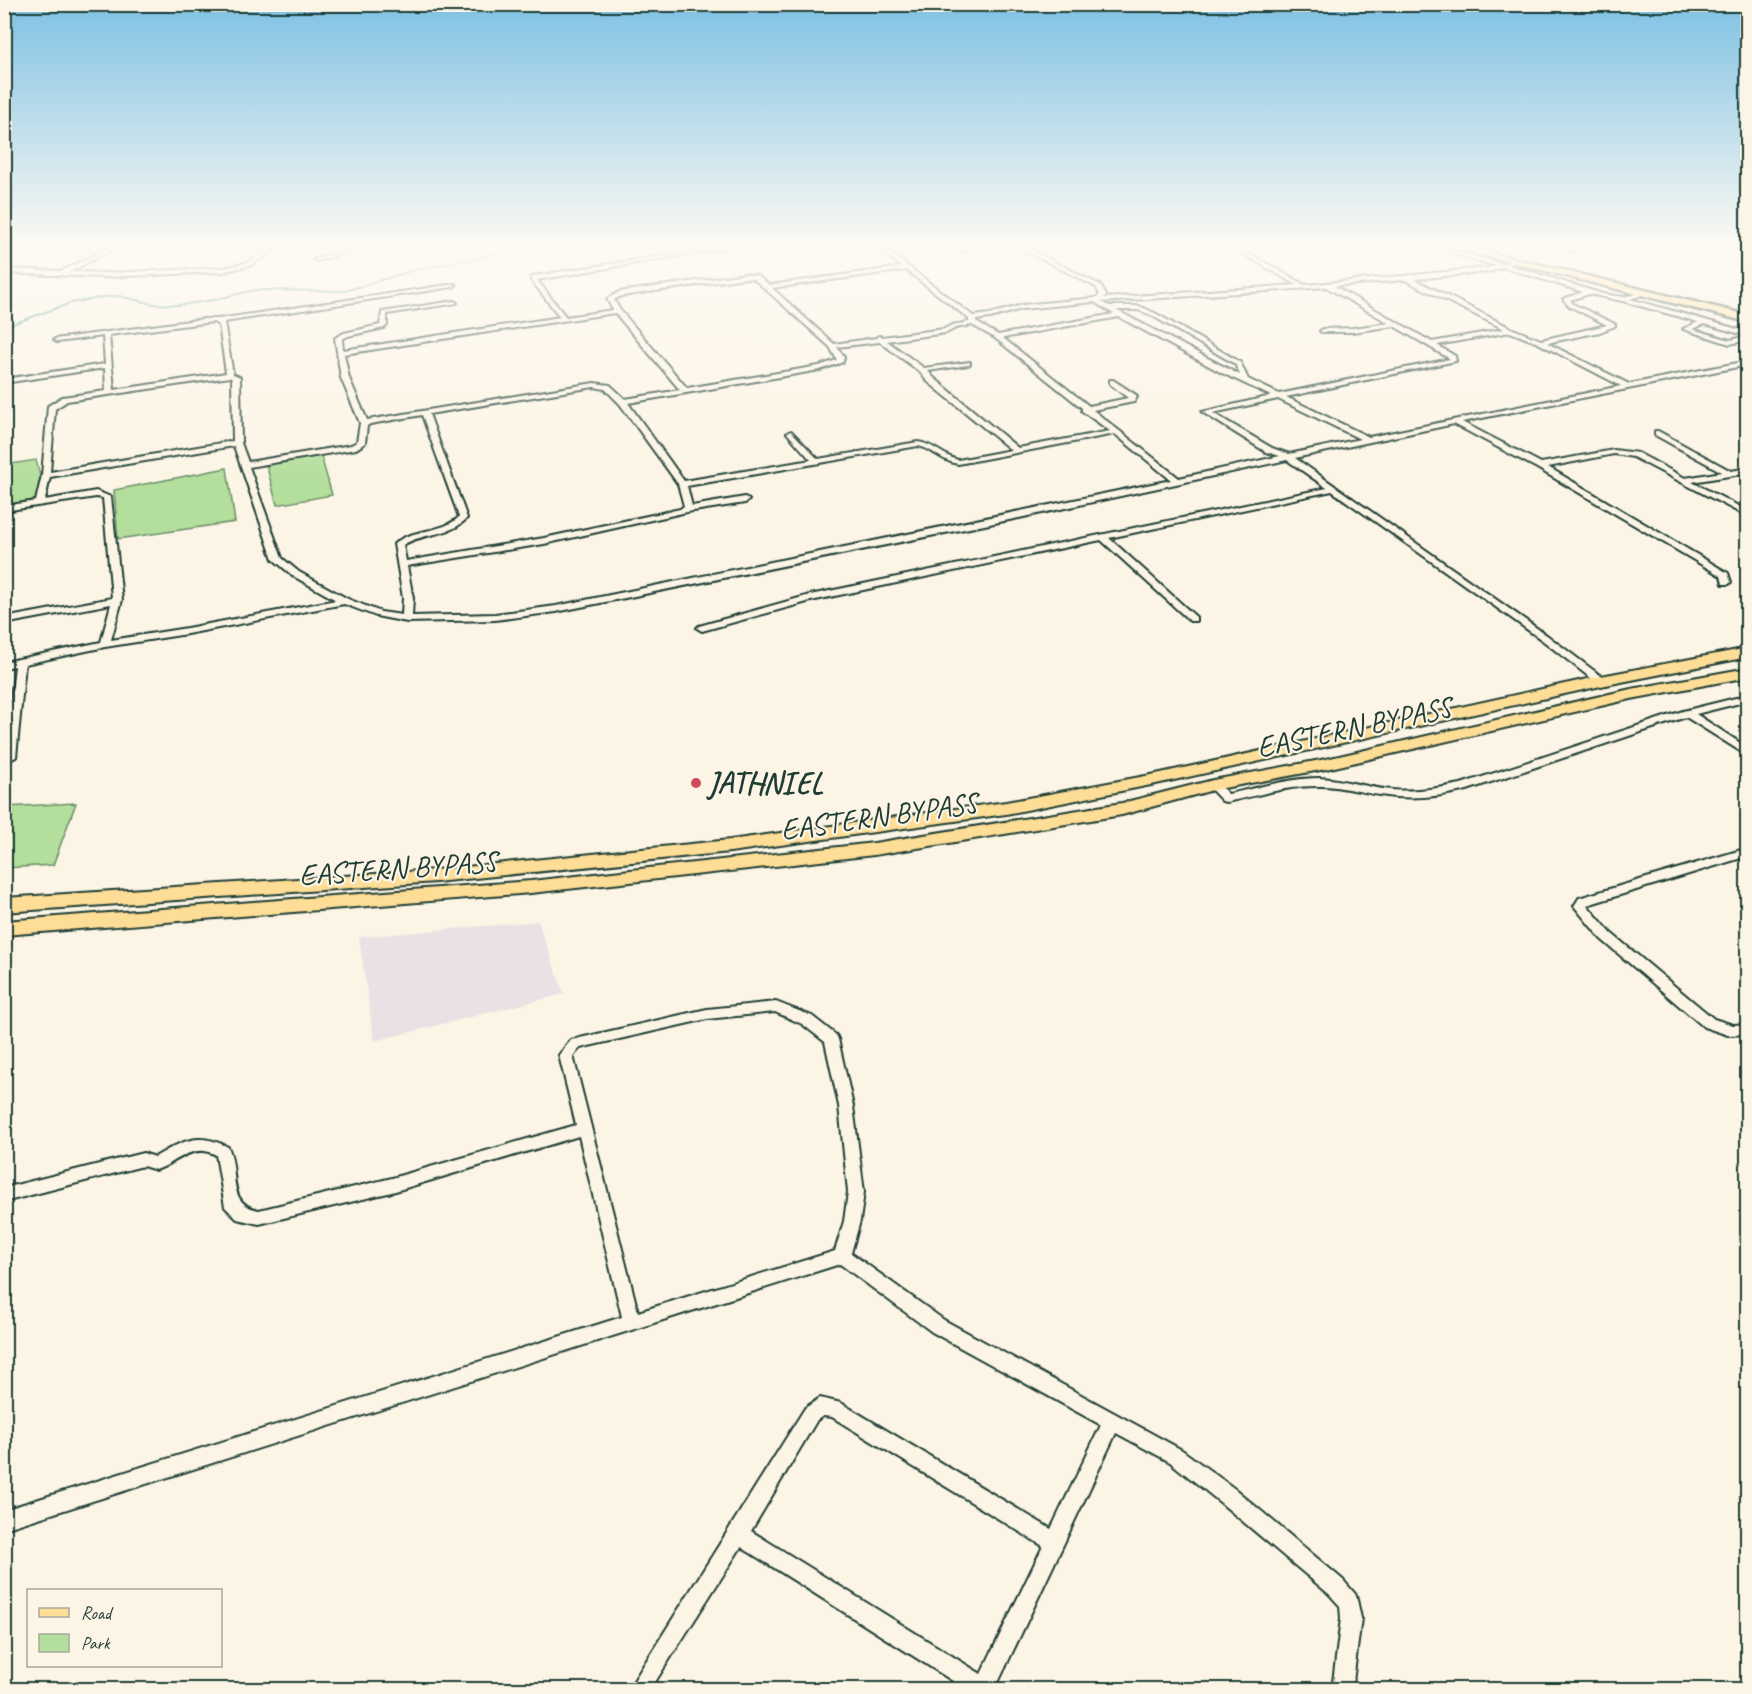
<svg xmlns="http://www.w3.org/2000/svg" width="1752" height="1694" viewBox="0 0 1752 1694" font-family="Caveat,sans-serif">
	<style>
		.built { fill: #ebe1e4 }
		.green { fill: #b3de9b; stroke: #698e68; stroke-width: 1.5 }
		.lines { fill: none; stroke-linecap: round; stroke-linejoin: round }
		.stream { stroke: #5b989a; stroke-width: 2 }
		.street-casing { stroke: #1f3d34; stroke-width: 4 }
		.primary-casing { stroke: #1f3d34; stroke-width: 4 }
		.highway-casing { stroke: #1f3d34; stroke-width: 5 }
		.street { fill: #fcf5e5; fill-rule: evenodd }
		.primary { fill: #fedd96; fill-rule: evenodd }
		.highway { fill: #fedd96; fill-rule: evenodd }
		.poi-dot { fill: #d1495b; stroke: #fcf5e5; stroke-width: 2 }
		.labels { text-anchor: middle; stroke-width: 4.5; stroke-linejoin: round; paint-order: stroke }
		.street-label { font-size: 30px; fill: #1f3d34; stroke: #fcf5e5 }
		.poi-label { font-size: 30px; font-weight: bold; fill: #1f3d34; stroke: #fcf5e5; text-anchor: start }
	</style>
	<rect width="100%" height="100%" fill="#fcf5e5"/>
	<filter id="ink" filterUnits="userSpaceOnUse"><feTurbulence type="fractalNoise" baseFrequency=".0167" numOctaves="2"/><feDisplacementMap in="SourceGraphic" scale="12" xChannelSelector="R" yChannelSelector="G"/><feConvolveMatrix kernelMatrix="1 2 1 2 8 2 1 2 1" color-interpolation-filters="sRGB"/></filter>
	<g filter="url(#ink)">
		<!-- built -->
		<path class="built" d="M538,921L564,994L374,1041L359,937Z"/>
		<!-- green -->
		<g class="green">
			<path d="M321,456L332,495L277,505L266,464Z"/>
			<path d="M36,460L41,480L36,502L5,507V465Z"/>
			<path d="M227,468L235,522L118,539L114,490Z"/>
			<path d="M76,803L53,865L5,868V807Z"/>
		</g>
		<g class="lines">
			<!-- stream -->
			<path class="stream" d="M4,327L71,303L104,297L119,296L153,304L179,305L214,300L254,290L345,291L417,269L484,257L517,246"/>
			<defs>
				<g id="street">
					<path d="M112,246H119L70,272L104,273L222,268L247,263L275,246H281L251,265L222,272L104,277L4,273V269L62,271Z"/>
					<path d="M361,246H369L317,261L314,259Z"/>
					<path d="M725,246H737L537,280L566,317L613,310L607,299L619,292L745,274L758,276L769,285L902,267L875,246H881L973,316L990,314L1022,305L1095,298L1100,295L1096,287L1016,246H1023L1100,285L1106,295L1104,298L1297,285L1229,246H1236L1305,285L1488,268L1496,266L1455,254L1441,246H1448L1459,252L1502,264L1518,260V262L1509,265L1603,294L1623,297L1645,292V294L1630,299L1748,332V336L1705,324L1692,329L1730,340L1748,336V340L1730,344L1683,329L1698,322L1622,301L1589,294L1570,300L1573,304L1615,324V326L1600,332L1547,343L1629,384L1748,361V365L1462,422L1541,463L1614,450L1638,453L1685,478L1722,472L1655,435V431H1658L1731,471L1748,468V473L1692,482L1748,511V517L1633,457L1614,454L1548,467L1728,573L1731,582L1729,584H1723L1721,576L1537,468L1454,424L1295,458L1548,636L1605,679L1606,681L1605,683H1597L1542,640L1332,491L1109,538L1196,617V621H1190L1101,540L811,601L702,631L697,628L699,626L810,595L1327,488L1287,460L1019,518L556,612L495,620L407,622L376,616L344,604L187,634L105,647L25,664L16,757L10,760L6,759L4,757L15,666L4,668V662L101,642L111,604L4,624V618L112,598L103,498L96,497L4,511V506L36,501L42,475L48,406L62,397L106,391L105,368L4,383V379L105,364L103,336L57,342L54,340L55,339L204,319H218L455,284L456,285L453,287L224,322L233,374L240,377L241,443L248,462L351,445L357,442L360,423L341,378L335,338L344,333L380,325L382,312L454,301L457,303L387,314V325L384,328L348,336L342,339L343,350L560,317L531,280L533,276ZM1503,267L1583,292L1563,299L1569,306L1607,325L1541,340L1513,329L1414,279L1489,272ZM906,270L969,319V322L952,325L944,329L882,337L879,336L876,338L834,344L772,288ZM745,278L754,279L830,347L837,360L819,366L687,388L620,310L614,300L621,296ZM1405,280L1504,329L1432,342L1334,286ZM1326,287L1389,323L1353,328L1323,329L1320,331L1321,332H1353L1394,326L1450,359L1279,394L1248,379L1240,362L1155,313L1139,306H1109L1101,302ZM1094,302L1114,314L998,335L976,322V320L990,318L1022,309ZM1116,310H1138L1151,315L1235,364L1240,375ZM615,313L680,390L625,399L610,385L594,383L367,420L349,378L344,354ZM1119,317L1222,373L1271,396L1202,412L1266,452L1280,456L1179,478L1093,410L1134,402L1137,397L1136,395L1113,380H1110V384L1128,398L1089,406L1003,338ZM213,322L219,325L226,373L114,390L109,335ZM972,325L995,338L1082,408V411L1110,431L1018,448L933,377L928,371L968,365L970,364V362L924,368L887,341L946,333L956,328ZM1510,332L1538,343L1621,386L1369,437L1286,397L1456,361L1455,356L1437,345ZM880,342L920,372L927,381L1011,450L958,460C943,456 934,444 918,442L818,459L791,431L787,433L811,460L684,481L628,403L820,370L843,362L844,357L837,347ZM230,377L232,378L233,441L50,472L55,409L67,401ZM594,387L605,389L620,404L678,484L684,506L680,509L544,538L406,561L403,545C423,532 451,537 467,518L429,414ZM1278,399L1360,439L1289,454L1272,448L1213,413ZM422,415L459,517C441,534 412,528 394,544L403,598L402,615L381,612L348,599L299,572L282,558L249,467L356,449L365,443L367,426L370,424ZM1115,434L1171,480L556,606L495,614L412,616L413,598L407,566L544,544L687,512L745,503L749,500L745,497L692,506L687,486L918,446C933,449 943,462 958,464ZM234,446L273,559L293,576L336,600L187,628L111,640L122,600L111,497L96,491L45,500L50,477Z"/>
					<path d="M958,246H964L966,250L961,251Z"/>
					<path d="M1558,246H1567L1577,249L1574,251Z"/>
					<path d="M1748,695V701L1696,714L1748,748V756L1686,717L1467,790C1439,797 1409,800 1380,795C1359,792 1338,785 1317,786C1286,786 1256,796 1226,802L1222,801L1207,785L1209,782H1217L1228,794C1258,788 1289,778 1319,778C1344,779 1368,788 1392,790C1415,792 1439,788 1461,784L1683,711Z"/>
					<path d="M1748,848V856L1587,905L1611,933L1714,1019L1733,1025L1748,1024V1034L1728,1035L1704,1027L1601,939L1574,906L1579,898Z"/>
					<path d="M776,1002L812,1016L836,1035L838,1039L853,1106L864,1192L860,1221L851,1253L944,1320L1182,1450L1235,1489L1343,1580L1356,1595L1361,1618L1352,1690H1332L1341,1618L1340,1606L1329,1594L1221,1503L1170,1462L1116,1433L996,1687L997,1690H967L741,1547L650,1690H628L805,1408L820,1398L841,1403L1051,1529L1101,1425L932,1332L840,1264L4,1529V1510L622,1317L579,1136L392,1192L259,1224L237,1219L225,1207L216,1155C193,1142 177,1163 156,1170L143,1166L4,1202V1188L143,1153L155,1157C182,1141 198,1131 228,1147C240,1171 225,1204 259,1210L392,1178L576,1125L559,1055L571,1040L707,1009ZM775,1012L802,1024L825,1042L839,1106L848,1192L844,1221L835,1251L638,1312L573,1056L580,1048L707,1019ZM823,1416L832,1417L1043,1546L981,1674L751,1531L817,1420Z"/>
				</g>
				<g id="primary">
					<path d="M1748,648V657L1601,686L1156,784L1006,814L730,852L436,882L4,912V898L436,870L730,840L1006,802L1156,774L1601,676Z"/>
					<path d="M1748,668V677L1631,699L1326,769L1213,790L1122,815L874,855L531,893L4,935V921L531,881L874,843L1122,803L1213,780L1326,759L1631,689Z"/>
				</g>
				<path id="highway" d="M1447,246H1463L1748,315V322Z"/>
			</defs>
			<!-- street casing -->
			<use href="#street" class="street-casing"/>
			<!-- primary casing -->
			<use href="#primary" class="primary-casing"/>
			<!-- highway casing -->
			<use href="#highway" class="highway-casing"/>
			<!-- street -->
			<use href="#street" class="street"/>
			<!-- primary -->
			<use href="#primary" class="primary"/>
			<!-- highway -->
			<use href="#highway" class="highway"/>
		</g>
	</g>
	<!-- sky -->
	<linearGradient id="sky" x2="0" y2="1"><stop stop-color="#7fc1e4"/><stop offset="0.51" stop-color="#fefaf3"/><stop offset="1" stop-color="#fefaf3" stop-opacity="0"/></linearGradient>
	<rect width="1752" height="483" fill="url(#sky)"/>
	<!-- markers -->
	<circle class="poi-dot" cx="696" cy="783" r="6"/>
	<g class="labels">
		<!-- street labels -->
		<g class="street-label">
			<text transform="translate(1354 727) rotate(-12)" y="10">EASTERN BYPASS</text>
			<text transform="translate(879 816) rotate(-8)" y="10">EASTERN BYPASS</text>
			<text transform="translate(398 868) rotate(-4)" y="10">EASTERN BYPASS</text>
		</g>
		<!-- poi labels -->
		<g class="poi-label">
			<text x="708" y="793">JATHNIEL</text>
		</g>
	</g>
	<!-- margin -->
	<rect width="1752" height="1694" fill="none" stroke="#fcf5e5" stroke-width="24"/>
	<rect x="12" y="12" width="1728" height="1670" fill="none" stroke="#1f3d34" stroke-width="2" filter="url(#ink)"/>
	<!-- legend -->
	<rect x="27" y="1589" width="195" height="78" fill="#fcf5e5" stroke="#a4ab9e" stroke-width="1.5"/>
	<rect x="39" y="1608" width="30" height="9" fill="#fedd96" stroke="#a4ab9e" stroke-width="1.5"/>
	<text x="81" y="1619" font-size="18" fill="#1f3d34">Road</text>
	<rect x="39" y="1634" width="30" height="18" fill="#b3de9b" stroke="#a4ab9e" stroke-width="1.5"/>
	<text x="81" y="1649" font-size="18" fill="#1f3d34">Park</text>
</svg>
